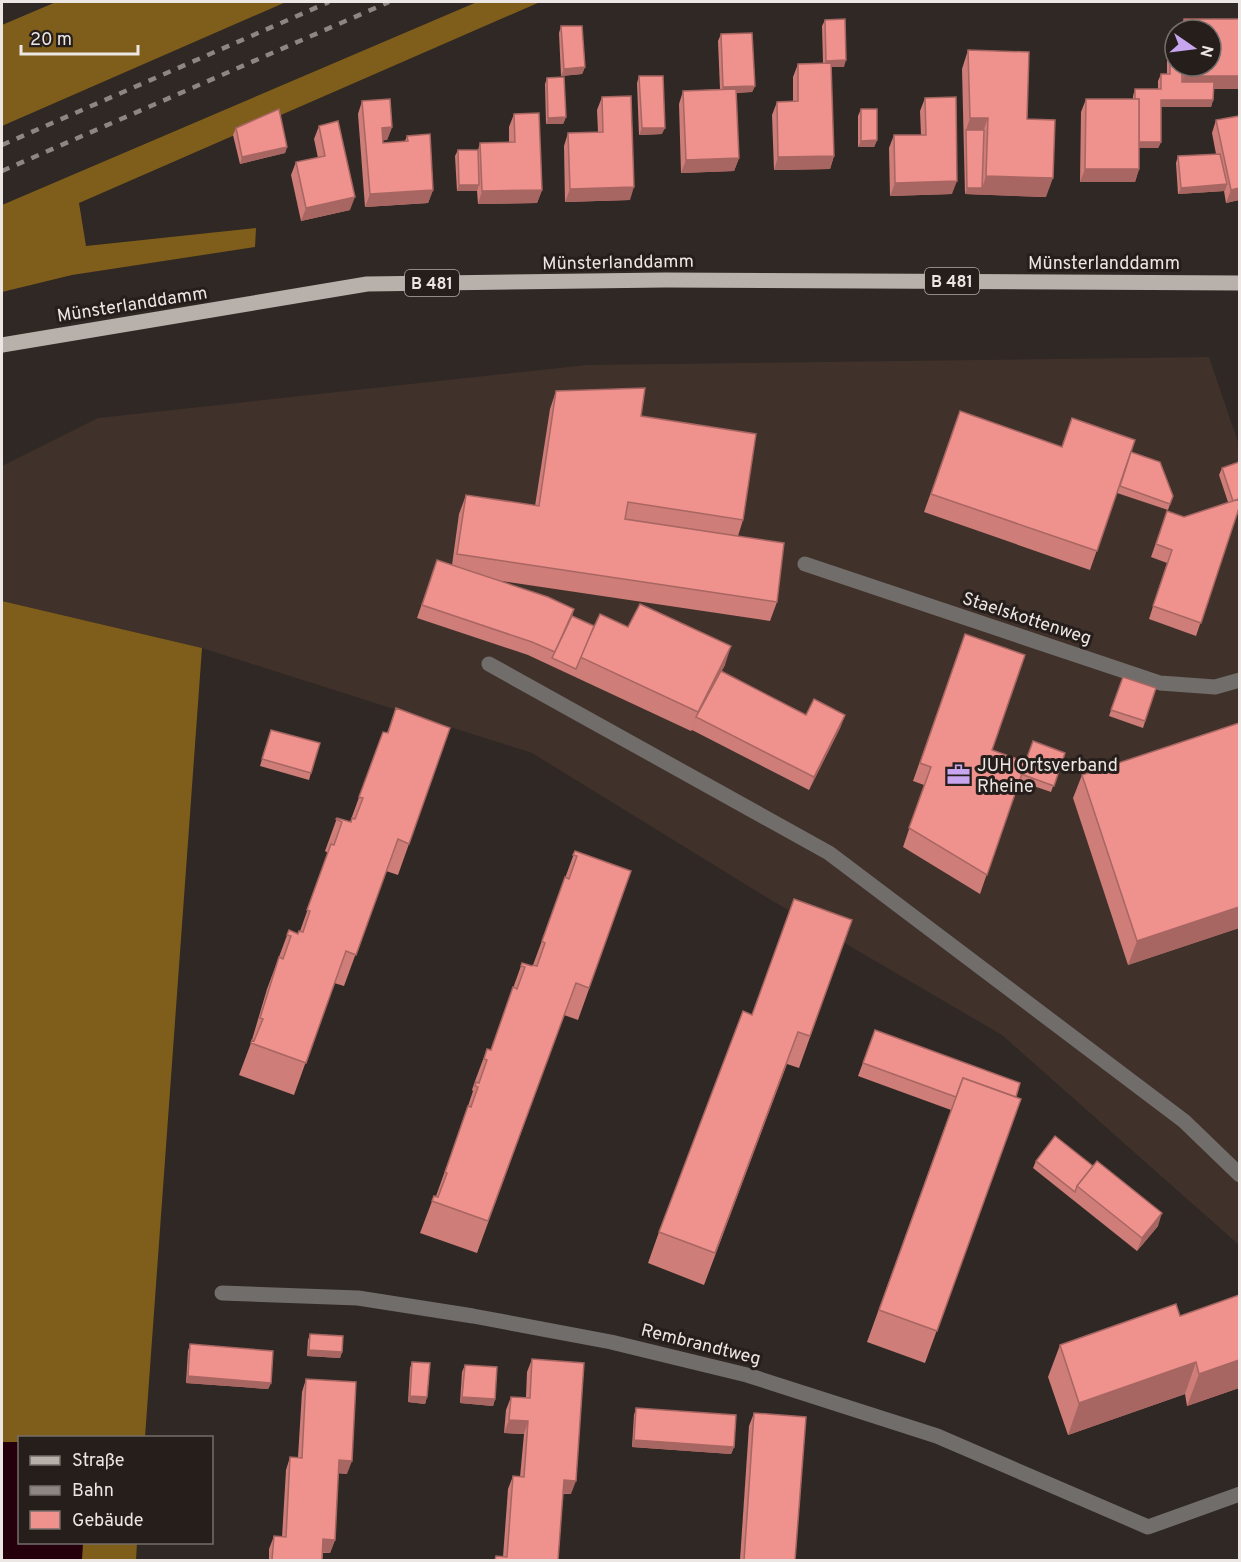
<svg xmlns="http://www.w3.org/2000/svg" width="1241" height="1562" viewBox="0 0 1241 1562" font-family="Overpass,sans-serif">
	<style>
		.built { fill: #40312b }
		.forest { fill: #7e5e1a }
		.water { fill: #25000c }
		.lines { fill: none; stroke-linecap: round; stroke-linejoin: round }
		.minor { stroke: #716d6a; stroke-width: 15 }
		.major { stroke: #b8b1ab; stroke-width: 15 }
		.rail { stroke: #8d8683; stroke-width: 4.5; stroke-dasharray: 8 8; stroke-linecap: butt }
		.wall { fill: #ce7d78 }
		.shaded-wall { fill: #a76662 }
		.building { fill: #ef918c; stroke: #a76662; stroke-width: 1.5 }
		.labels { text-anchor: middle; stroke-width: 6; stroke-linejoin: round; paint-order: stroke }
		.shield { fill: #261e1b; stroke: #b1aaa8; stroke-width: 1.5 }
		.shield-label { font-size: 16px; font-weight: bold; fill: #ece6e4 }
		.street-label { font-size: 18px; fill: #ece6e4; stroke: #261e1b }
		.poi-label { font-size: 18px; fill: #ece6e4; stroke: #261e1b; text-anchor: start }
	</style>
	<rect width="100%" height="100%" fill="#302824"/>
	<!-- built -->
	<path class="built" d="M1209,357L1240,448L1239,1245L1002,1035L771,900L532,753L202,648L2,601V466L98,418L587,365Z"/>
	<!-- forest -->
	<g class="forest">
		<path d="M56,2H286L2,126V25Z"/>
		<path d="M477,2H540L79,203L86,246L256,228L255,247L72,275L2,292V205Z"/>
		<path d="M2,601L202,648L145,1437L20,1438V1542L137,1543L136,1560H2Z"/>
	</g>
	<!-- water -->
	<path class="water" d="M2,1442H19L20,1542L83,1543L82,1560H2Z"/>
	<g class="lines">
		<!-- minor -->
		<g class="minor">
			<path d="M805,564L1160,683L1215,687L1240,680"/>
			<path d="M489,664L829,853L1184,1121L1240,1175"/>
			<path d="M222,1293L358,1298L473,1316L611,1342L747,1375L937,1436L1148,1527L1240,1494"/>
		</g>
		<!-- major -->
		<path class="major" d="M2,345L367,284L665,280L1240,283"/>
		<!-- rail -->
		<g class="rail">
			<path d="M2,145L329,2"/>
			<path d="M2,171L389,2"/>
		</g>
	</g>
	<!-- wall -->
	<g class="wall">
		<path d="M1184,19H1239V89H1213V100L1211,107H1161V142L1158,148H1139V169L1135,182H1080L1081,112L1086,99H1133V96L1135,89H1158V81L1161,74H1167V53L1170,47H1175V66H1211V30H1180Z"/>
		<path d="M825,20L844,67H831L834,156L830,169L774,170L772,115L777,102L793,101V77L798,64L823,63L822,26Z"/>
		<path d="M561,26L585,67L582,74L561,76L559,33Z"/>
		<path d="M721,34L755,86L752,92L736,93L739,158L734,171L681,173L679,104L683,91L720,89L718,41Z"/>
		<path d="M968,50L1027,119L1046,197L965,194L962,69Z"/>
		<path d="M639,76L662,134L639,135L637,83Z"/>
		<path d="M547,78L566,117L563,124H546L545,84Z"/>
		<path d="M602,97L630,200L565,202L564,146L568,133L598,132L597,110Z"/>
		<path d="M925,98L952,194L890,196L889,148L894,135H921L920,111Z"/>
		<path d="M362,101L392,127L387,140H383V143L405,141L407,136L433,190L428,203L365,207L358,114Z"/>
		<path d="M861,109L877,140L874,147H858V116Z"/>
		<path d="M514,114L542,190L537,203L478,204L477,191H457L455,156L458,150H478L480,143H509V127Z"/>
		<path d="M1239,116V200L1226,203L1224,191L1178,194L1176,163L1178,156L1216,154L1212,133L1216,120Z"/>
		<path d="M319,126L350,210L301,221L291,175L296,162L318,158L314,139Z"/>
		<path d="M236,128L287,147L285,153L240,164L233,135Z"/>
		<path d="M556,391L641,416L743,520L738,536L777,602L770,621L495,580L574,609L572,616L594,626L628,627L725,665L721,671L806,715H845L840,728L809,790L692,730L691,731L528,655L417,618L437,560L452,565L459,514L466,495L535,506L550,409Z"/>
		<path d="M960,411L1062,447L1131,452L1173,496L1168,510L1117,493L1122,478L1090,570L924,512Z"/>
		<path d="M1222,468L1239,509L1196,636L1149,619L1167,563L1151,557L1167,511L1184,517L1228,502L1219,475Z"/>
		<path d="M965,634L992,750L1025,762L1065,753L1051,792L1019,781L980,894L903,847L924,785L913,781Z"/>
		<path d="M1123,677L1156,688L1143,728L1109,716Z"/>
		<path d="M396,708L450,728L398,875L386,871L344,986L334,983L294,1095L239,1075L251,1043L267,989L289,930L298,934L300,931L328,853L325,851L337,818L350,822L383,732L387,733Z"/>
		<path d="M1239,723V928L1128,965L1073,798L1082,775Z"/>
		<path d="M269,736L311,773L309,780L260,766Z"/>
		<path d="M575,851L631,871L578,1020L564,1015L477,1253L420,1233L434,1196H436L464,1118L473,1091L472,1090L475,1081L487,1049L491,1050L522,963L532,966L533,965Z"/>
		<path d="M852,920L799,1068L787,1064L704,1285L648,1263L659,1232Z"/>
		<path d="M875,1030L1021,1099L925,1363L867,1342L951,1110L858,1076Z"/>
		<path d="M1036,1161L1158,1226L1137,1251L1033,1168Z"/>
		<path d="M1239,1295V1388L1187,1406L1185,1394L1068,1435L1048,1377L1060,1345L1180,1316Z"/>
		<path d="M310,1334L342,1352L340,1358L307,1356L308,1340Z"/>
		<path d="M190,1344L271,1383L268,1389L186,1383L188,1351Z"/>
		<path d="M532,1359L571,1494H563L558,1560L503,1557L508,1489L513,1476L520,1477L524,1434L504,1433L506,1410L511,1397H526L527,1372Z"/>
		<path d="M412,1362L427,1397L425,1404L408,1402L410,1368Z"/>
		<path d="M465,1365L495,1399L493,1406L460,1403L462,1372Z"/>
		<path d="M306,1379L347,1474L338,1473L335,1540L330,1553H323L322,1560H269V1549L274,1536L282,1537L286,1470L290,1457H298L302,1392Z"/>
		<path d="M636,1408L734,1447L731,1454L632,1447L634,1415Z"/>
		<path d="M754,1413L795,1560H740L749,1426Z"/>
	</g>
	<!-- shaded-wall -->
	<g class="shaded-wall">
		<path d="M846,60L844,67H823L826,61Z"/>
		<path d="M585,67L582,74L561,76L564,69Z"/>
		<path d="M1184,76H1239V89H1179Z"/>
		<path d="M755,86L752,92L721,93L723,87Z"/>
		<path d="M1161,100H1213L1211,107H1159Z"/>
		<path d="M566,117L563,124H546L548,118Z"/>
		<path d="M970,118H988L981,137L966,130Z"/>
		<path d="M392,127L387,140L377,141L382,128Z"/>
		<path d="M642,128H665L662,134L639,135Z"/>
		<path d="M877,140L874,147H858L861,141Z"/>
		<path d="M1137,142H1161L1158,148H1135Z"/>
		<path d="M287,147L285,153L240,164L242,157Z"/>
		<path d="M834,156L830,169L774,170L778,157Z"/>
		<path d="M739,158L734,171L681,173L686,160Z"/>
		<path d="M1085,169H1139L1135,182H1080Z"/>
		<path d="M986,176L1053,178L1046,197L965,194L967,188H982Z"/>
		<path d="M957,181L952,194L890,196L895,183Z"/>
		<path d="M1227,184L1225,191L1178,194L1181,188Z"/>
		<path d="M459,185H479L477,191H457Z"/>
		<path d="M634,187L630,200L565,202L570,189Z"/>
		<path d="M1239,188V200L1226,203L1231,190Z"/>
		<path d="M433,190L428,203L365,207L370,194Z"/>
		<path d="M542,190L537,203L478,204L482,191Z"/>
		<path d="M355,197L350,210L301,221L306,208Z"/>
		<path d="M731,646L725,665L698,718L696,717L691,731L698,712Z"/>
		<path d="M845,715L840,728L809,790L814,777Z"/>
		<path d="M1239,907V928L1128,965L1137,941Z"/>
		<path d="M1162,1213L1158,1226L1137,1251L1142,1238Z"/>
		<path d="M309,1350L342,1352L340,1358L307,1356Z"/>
		<path d="M1239,1360V1388L1187,1406L1199,1374Z"/>
		<path d="M1196,1362L1185,1394L1068,1435L1079,1403Z"/>
		<path d="M188,1376L271,1383L268,1389L186,1383Z"/>
		<path d="M410,1396L427,1397L425,1404L408,1402Z"/>
		<path d="M462,1397L495,1399L493,1406L460,1403Z"/>
		<path d="M509,1420L528,1421L524,1434L504,1433Z"/>
		<path d="M634,1440L734,1447L731,1454L632,1447Z"/>
		<path d="M339,1460L352,1461L347,1474L334,1473Z"/>
		<path d="M564,1480L576,1481L571,1494L559,1493Z"/>
		<path d="M323,1539L335,1540L330,1553L319,1552Z"/>
	</g>
	<!-- building -->
	<g class="building">
		<path d="M845,19L846,60L826,61L825,20Z"/>
		<path d="M1184,19H1239V76H1184V66H1211V30H1184Z"/>
		<path d="M561,26H582L585,67L564,69Z"/>
		<path d="M752,33L755,86L723,87L721,34Z"/>
		<path d="M1170,47H1175V66H1182V82H1214L1213,100H1161V142H1139V99H1135V89H1161V74H1170Z"/>
		<path d="M968,50L1029,52L1027,119L1055,120L1053,178L986,176L988,118H970Z"/>
		<path d="M831,63L834,156L778,157L777,102L798,101V64Z"/>
		<path d="M639,76H663L665,128H642Z"/>
		<path d="M564,77L566,117L548,118L547,78Z"/>
		<path d="M736,89L739,158L686,160L683,91Z"/>
		<path d="M631,96L634,187L570,189L568,133L603,132L602,97Z"/>
		<path d="M956,97L957,181L895,183L894,135H926L925,98Z"/>
		<path d="M390,99L392,127L382,128L383,143L408,141L407,136L430,134L433,190L370,194L362,101Z"/>
		<path d="M1086,99H1139V169H1085Z"/>
		<path d="M279,109L287,147L242,157L236,128Z"/>
		<path d="M861,109H877V140L861,141Z"/>
		<path d="M539,113L542,190L482,191L480,143L515,142L514,114Z"/>
		<path d="M1239,116V188L1231,190L1216,120Z"/>
		<path d="M338,121L355,197L306,208L296,162L325,156L319,126Z"/>
		<path d="M966,130H984L982,188H967Z"/>
		<path d="M458,150H478L479,185H459Z"/>
		<path d="M1220,154L1227,184L1181,188L1178,156Z"/>
		<path d="M645,388L641,416L756,434L743,520L628,502L625,519L784,543L777,602L457,554L466,495L539,506L556,391Z"/>
		<path d="M960,411L1062,447L1072,418L1135,440L1097,551L931,494Z"/>
		<path d="M1131,452L1160,462L1173,496L1170,504L1120,486Z"/>
		<path d="M1239,462V499L1233,501L1222,468Z"/>
		<path d="M1239,499V508L1201,623L1153,606L1172,550L1156,544L1167,511L1184,517Z"/>
		<path d="M437,560L548,597L574,609L555,652L532,642L422,605Z"/>
		<path d="M640,604L731,646L698,712L580,657L600,614L628,627Z"/>
		<path d="M572,616L594,626L576,669L552,658Z"/>
		<path d="M965,634L1025,655L992,750L1026,762L987,875L909,828L931,767L920,763Z"/>
		<path d="M721,671L806,715L814,699L845,715L814,777L696,717Z"/>
		<path d="M1123,677L1156,688L1145,721L1111,710Z"/>
		<path d="M396,708L450,728L409,844L398,839L356,955L346,951L306,1063L251,1043L252,1040L254,1041L263,1019L260,1018L279,957L283,959L291,936L287,935L289,930L298,934L299,931L303,932L310,911L307,910L331,844L334,845L342,822L336,819L337,818L351,822L352,818L355,819L363,798L359,797L383,732L388,733Z"/>
		<path d="M1239,723V907L1137,941L1082,775Z"/>
		<path d="M271,730L320,743L311,773L262,759Z"/>
		<path d="M1033,741L1065,753L1054,786L1021,774Z"/>
		<path d="M575,851L631,871L589,988L576,983L488,1221L432,1201L434,1196L438,1197L447,1173L445,1172L468,1106L471,1107L478,1087L475,1086L476,1082L479,1083L487,1060L484,1059L487,1049L491,1050L513,987L517,989L525,967L521,966L522,963L532,966L533,965L537,966L545,943L542,941L565,877L569,879L577,856L573,855Z"/>
		<path d="M794,899L852,920L810,1036L798,1032L715,1253L659,1232L743,1011L752,1015Z"/>
		<path d="M875,1030L1020,1083L1016,1097L963,1078L956,1097L863,1063Z"/>
		<path d="M963,1078L1021,1099L937,1331L879,1310Z"/>
		<path d="M1055,1136L1093,1166L1077,1186L1075,1192L1036,1161Z"/>
		<path d="M1097,1161L1162,1213L1142,1238L1077,1186Z"/>
		<path d="M1239,1295V1360L1199,1374L1196,1362L1079,1403L1060,1345L1176,1304L1180,1316Z"/>
		<path d="M310,1334L343,1336L342,1352L309,1350Z"/>
		<path d="M190,1344L273,1351L271,1383L188,1376Z"/>
		<path d="M532,1359L584,1363L576,1481L564,1480L558,1560H495L496,1556L507,1557L513,1476L524,1477L528,1421L509,1420L511,1397L530,1398Z"/>
		<path d="M412,1362L430,1363L427,1397L410,1396Z"/>
		<path d="M465,1365L497,1367L495,1399L462,1397Z"/>
		<path d="M306,1379L356,1382L352,1461L339,1460L335,1540L323,1539L322,1560H272L274,1536L286,1537L290,1457L302,1458Z"/>
		<path d="M636,1408L736,1415L734,1447L634,1440Z"/>
		<path d="M754,1413L806,1417L795,1560H744Z"/>
	</g>
	<!-- icons -->
	<defs>
		<symbol id="office-bare" viewBox="-9 -9 18 18"><path d="M-6-3h4V-5.5h4V-3h4V5H-6ZM-1-4.5V-3h2v-1.5ZM-6 0V1H6V0Z" fill="#c8a5ef" stroke="#261e1b" stroke-width="2.5" paint-order="stroke"/></symbol>
	</defs>
	<g fill-rule="evenodd">
		<use href="#office-bare" x="942" y="758" width="33" height="33"/>
	</g>
	<g class="labels">
		<!-- shield labels -->
		<g class="shield">
			<rect x="925" y="268" width="54" height="26" rx="4.5"/>
			<rect x="405" y="270" width="54" height="26" rx="4.5"/>
		</g>
		<g class="shield-label">
			<text x="952" y="287">B 481</text>
			<text x="432" y="289">B 481</text>
		</g>
		<!-- street labels -->
		<g class="street-label">
			<text transform="translate(618 262) rotate(-1)" y="6">Münsterlanddamm</text>
			<text x="1104" y="269">Münsterlanddamm</text>
			<text transform="translate(132 304) rotate(-9)" y="6">Münsterlanddamm</text>
			<text transform="translate(1027 618) rotate(18)" y="6">Staelskottenweg</text>
			<text transform="translate(701 1344) rotate(14)" y="6">Rembrandtweg</text>
		</g>
		<!-- poi labels -->
		<g class="poi-label">
			<text x="977" y="771">JUH Ortsverband<tspan x="977" dy="21">Rheine</tspan></text>
		</g>
	</g>
	<!-- border -->
	<rect width="1241" height="1562" fill="none" stroke="#ece6e4" stroke-width="6"/>
	<!-- legend -->
	<rect x="18" y="1436" width="195" height="108" fill="#261e1b" stroke="#756e6b" stroke-width="1.5"/>
	<rect x="30" y="1456" width="30" height="9" fill="#b8b1ab" stroke="#756e6b" stroke-width="1.5"/>
	<text x="72" y="1466" font-size="18" fill="#ece6e4">Straße</text>
	<rect x="30" y="1486" width="30" height="9" fill="#8d8683" stroke="#756e6b" stroke-width="1.5"/>
	<text x="72" y="1496" font-size="18" fill="#ece6e4">Bahn</text>
	<rect x="30" y="1511" width="30" height="18" fill="#ef918c" stroke="#756e6b" stroke-width="1.5"/>
	<text x="72" y="1526" font-size="18" fill="#ece6e4">Gebäude</text>
	<!-- north arrow -->
	<g transform="translate(1193 48) rotate(104)"><circle r="28" fill="#261e1b" stroke="#756e6b" stroke-width="1.5"/>
	<path d="M0-4.5L10 22L0 15L-10 22Z" fill="#c8a5ef"/>
	<text y="-9" font-size="16" font-weight="bold" text-anchor="middle" fill="#ece6e4">N</text>
	</g>
	<!-- scale -->
	<path d="M21 45v9h117v-9" fill="none" stroke="#ece6e4" stroke-width="3"/>
	<text x="30" y="45" font-size="18" fill="#ece6e4" stroke="#261e1b" stroke-width="4.5" paint-order="stroke">20 m</text>
</svg>
